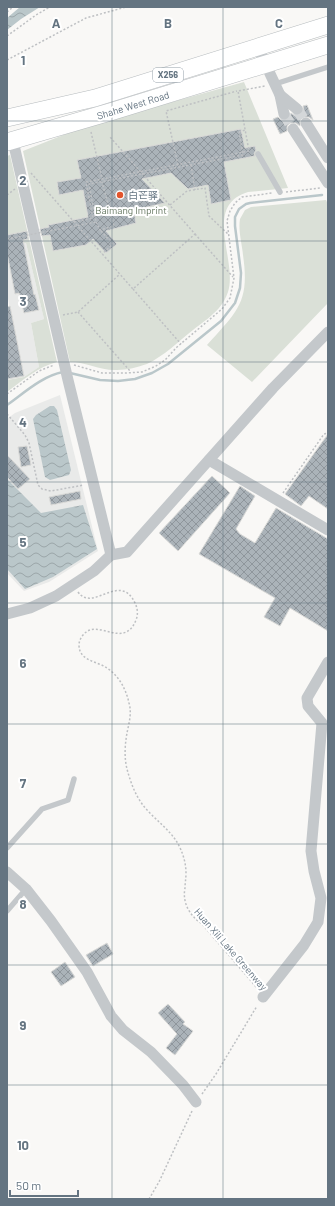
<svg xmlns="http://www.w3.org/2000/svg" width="335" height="1206" viewBox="0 0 335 1206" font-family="Barlow,'Noto Sans SC',sans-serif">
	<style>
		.built { fill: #e9eae9 }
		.park { fill: #dae0d7 }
		.water { fill: url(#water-waves) }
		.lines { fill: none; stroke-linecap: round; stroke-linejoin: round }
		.stream { stroke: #bac7ca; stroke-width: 2.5 }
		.building { fill: url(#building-cross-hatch); stroke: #dadad8 }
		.street-tunnel { stroke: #d4d7d9; stroke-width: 11; stroke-dasharray: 11 5.5; stroke-linecap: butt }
		.primary-casing { stroke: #b7bcbf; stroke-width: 18 }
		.path { stroke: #bec0c3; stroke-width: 1.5; stroke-dasharray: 2 2; stroke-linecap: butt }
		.lane { stroke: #c4c8cb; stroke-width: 5.5 }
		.street { stroke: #c4c8cb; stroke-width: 11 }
		.primary { stroke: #fff; stroke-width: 17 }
		.path-bridge { stroke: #bec0c3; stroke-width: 1.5; stroke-dasharray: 2 2; stroke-linecap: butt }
		.grid { fill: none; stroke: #647481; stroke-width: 1; stroke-opacity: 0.55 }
		.poi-dot { fill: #e2542c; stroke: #fff; stroke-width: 1.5 }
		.labels { text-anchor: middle; stroke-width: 4; stroke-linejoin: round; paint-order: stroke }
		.shield { fill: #fff; stroke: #929ea7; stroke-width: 1 }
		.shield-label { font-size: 9px; font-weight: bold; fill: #647481 }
		.street-label { font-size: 10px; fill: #647481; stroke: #fff }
		.poi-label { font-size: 10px; fill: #647481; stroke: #fff; text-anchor: start }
		.park-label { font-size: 10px; fill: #677963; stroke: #fff }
		.grid-label { font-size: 13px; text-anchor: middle; font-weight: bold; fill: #647481; stroke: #fff; stroke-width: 4; stroke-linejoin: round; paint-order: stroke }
	</style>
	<defs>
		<pattern id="water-waves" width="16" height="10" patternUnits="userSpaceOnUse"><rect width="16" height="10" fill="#bac7ca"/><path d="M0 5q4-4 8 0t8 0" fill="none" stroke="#9ba6a9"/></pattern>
		<pattern id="building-cross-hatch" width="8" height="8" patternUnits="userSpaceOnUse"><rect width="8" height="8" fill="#abb3b9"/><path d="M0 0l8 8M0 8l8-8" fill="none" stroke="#8f969c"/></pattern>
	</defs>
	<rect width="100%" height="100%" fill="#f9f8f6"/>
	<!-- built -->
	<g class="built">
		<path d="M26,243L44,319L31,323L39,367L24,377L7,380V314L11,313L7,294V247Z"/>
		<path d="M60,395L98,551L49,582L24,591L7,573V419L15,413Z"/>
	</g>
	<!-- park -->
	<g class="park">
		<path d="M244,82L288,188L248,192C202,206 238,260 228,292C226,298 223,303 219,308C212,316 202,323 193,330C179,341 164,356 147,364C138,367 127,370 117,370C101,371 86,362 70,362L23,151L86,126Z"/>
		<path d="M10,155L57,362C38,367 23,380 7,392V380L24,377L39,367L31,323L44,319L26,243L7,247V156Z"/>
		<path d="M326,200L328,204V303L252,382L207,345C237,311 250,303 243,255C242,244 238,230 240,219L245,210L251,207Z"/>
	</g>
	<!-- water -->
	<g class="water">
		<path d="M20,7H40L21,19L7,30V18Z"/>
		<path d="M50,406H54L57,410L71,470L69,475L50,480L45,477L33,419L36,415Z"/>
		<path d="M7,479L41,513L83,505L97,549L53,577L25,589L7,569Z"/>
	</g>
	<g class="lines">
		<!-- stream -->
		<g class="stream">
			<path d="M70,373L100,380L118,381L135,379L152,373L168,364L221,321L235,303L240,288L241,273L235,226V217L239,209L246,204L250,203L322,195"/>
			<path d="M7,405C24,393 42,376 63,372"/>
		</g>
	</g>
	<!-- building -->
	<g class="building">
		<path d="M307,105L313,120L309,117H303L300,120V126L296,123H290L287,126V131L280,134L273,119L278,117L281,120L286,121L289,119L291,113L295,116L300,115L304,111L303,106Z"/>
		<path d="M241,129L245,148L255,146L256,150L254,154L255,156L224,162L231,200L211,204L208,185L188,189L171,173L142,179L165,203L134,210L136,223L106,231L117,244L106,253L93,239L86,245L53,251L50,235L42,236L40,229L49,227L48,225L88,217L83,190L59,195L57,182L81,178L77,160Z"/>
		<path d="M27,231L28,239L23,240L34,295L35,294L39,310L24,313L19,293L15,294L7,253V235Z"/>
		<path d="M10,306L24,376L7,379V307Z"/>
		<path d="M328,434V509L309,496L301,506L285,494Z"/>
		<path d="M27,446L31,465L21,467L18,447Z"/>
		<path d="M7,455L30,479L18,489L7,477Z"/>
		<path d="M212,476L230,493L178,551L159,533Z"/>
		<path d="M240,486L255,496L236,529L240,534L255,543L276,508L328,539V631L290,608L280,626L264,617L275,598L199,554Z"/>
		<path d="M80,491L81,499L51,505L49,497Z"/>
		<path d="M107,943L113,954L93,966L86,955Z"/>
		<path d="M65,962L75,977L61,986L51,972Z"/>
		<path d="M168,1004L185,1022L183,1024L193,1031L175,1055L166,1048L177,1034L158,1013Z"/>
	</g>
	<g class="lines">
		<!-- street-tunnel -->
		<g class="street-tunnel">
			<path d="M297,109L306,123"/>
			<path d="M284,114L293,129"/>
		</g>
		<defs>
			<g id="primary">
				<path d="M7,118L95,98L328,25"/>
				<path d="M7,142L110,112L328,45"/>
			</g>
		</defs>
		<!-- primary casing -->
		<use href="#primary" class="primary-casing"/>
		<!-- path -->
		<g class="path">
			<path d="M7,12L13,7"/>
			<path d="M7,36L36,15L50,7"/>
			<path d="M7,60L86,18L126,7"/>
			<path d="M91,132L102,179"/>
			<path d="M239,132L245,130"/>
			<path d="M178,165L166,111L237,91"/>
			<path d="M191,165L195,190"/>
			<path d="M31,173L133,289L195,234L110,137"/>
			<path d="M286,192L320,188"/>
			<path d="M7,195L15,189"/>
			<path d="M170,205L187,191L205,188L209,216L228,234"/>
			<path d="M74,222L93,218L86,182L249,151L238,91L265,86"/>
			<path d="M96,222L100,230L114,226L102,182"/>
			<path d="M101,231L113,244L102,254"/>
			<path d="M195,234L233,277"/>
			<path d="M133,289L181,344"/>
			<path d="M78,312L131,372"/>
			<path d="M63,315L78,312L120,274"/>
			<path d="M74,365L102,373H125L142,372L156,366L165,360L177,347L222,309L230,298L234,278L227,221L230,211L235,203L242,197L272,193"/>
			<path d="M7,394L39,371L54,365"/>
			<path d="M7,414L25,435L29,443L38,485L42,489L51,491L84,485"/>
			<path d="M283,493L324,434L328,433"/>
			<path d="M78,592C93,613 120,571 135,603C138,609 138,615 136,620C124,650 98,618 84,634C81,637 79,641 79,645C79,661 97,661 107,668C119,676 126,689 129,703C132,713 129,723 127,733C125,744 124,757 127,769C131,784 137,800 148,811C160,824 174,833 181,850C184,857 186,865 186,873C186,879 185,883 185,888C182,903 190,916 202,924L257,988"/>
			<path d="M202,1094L216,1074L257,1006"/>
			<path d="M149,1199L159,1182L192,1111"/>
		</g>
		<!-- lane -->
		<g class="lane">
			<path d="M275,84L328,67"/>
			<path d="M258,154L280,192"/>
			<path d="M7,848L42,809L68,800L74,779"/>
			<path d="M7,911L26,889"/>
		</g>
		<!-- street -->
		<g class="street">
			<path d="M258,48L280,95L284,114"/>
			<path d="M280,95L297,109"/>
			<path d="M306,123L328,158"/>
			<path d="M293,129L328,183"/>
			<path d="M13,141L68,380L111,555"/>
			<path d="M209,460L328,530"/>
			<path d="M7,614L30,608L56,596L94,571L111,555L127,552L273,388L328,332"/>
			<path d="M7,872L26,889L51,921L87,972L111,1016L123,1030L151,1052L183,1085L196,1102"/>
			<path d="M263,997L304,945L318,922L321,898L314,871L311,851L322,723L308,706L307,698L328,662"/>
		</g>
		<!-- primary -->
		<use href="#primary" class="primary"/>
		<!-- path-bridge -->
		<path class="path-bridge" d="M7,239L96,222L89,184L243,155L239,132"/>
	</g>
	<!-- grid -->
	<path class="grid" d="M112,7V1199M223,7V1199M7,121H328M7,241H328M7,362H328M7,482H328M7,603H328M7,724H328M7,844H328M7,965H328M7,1085H328"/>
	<!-- markers -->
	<circle class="poi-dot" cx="120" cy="195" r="4"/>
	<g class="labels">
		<!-- shield labels -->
		<rect class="shield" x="153" y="68" width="30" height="14" rx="3"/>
		<g class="shield-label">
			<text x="168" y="78">X256</text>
		</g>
		<!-- street labels -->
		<g class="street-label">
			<text transform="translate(133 105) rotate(-17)" y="4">Shahe West Road</text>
			<text transform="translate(231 949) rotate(49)" y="4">Huan Xili Lake Greenway</text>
		</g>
		<!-- poi labels -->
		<g class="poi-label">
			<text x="128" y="199">白芒驿</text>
		</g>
		<!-- park labels -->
		<g class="park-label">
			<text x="131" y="214">Baimang Imprint</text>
		</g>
	</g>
	<g class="grid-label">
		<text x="56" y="28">A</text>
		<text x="168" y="28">B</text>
		<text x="279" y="28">C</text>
		<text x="23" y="65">1</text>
		<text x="23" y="185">2</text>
		<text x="23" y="306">3</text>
		<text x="23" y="427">4</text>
		<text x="23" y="547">5</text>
		<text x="23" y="668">6</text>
		<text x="23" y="788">7</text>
		<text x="23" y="909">8</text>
		<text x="23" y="1030">9</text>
		<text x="23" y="1150">10</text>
	</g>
	<!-- border -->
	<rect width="335" height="1206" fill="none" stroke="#647481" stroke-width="16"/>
	<!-- scale -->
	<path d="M10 1190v6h68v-6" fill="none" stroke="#647481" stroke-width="2"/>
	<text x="16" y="1190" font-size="12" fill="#647481" stroke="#ffffff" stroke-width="3" paint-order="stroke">50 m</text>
</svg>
